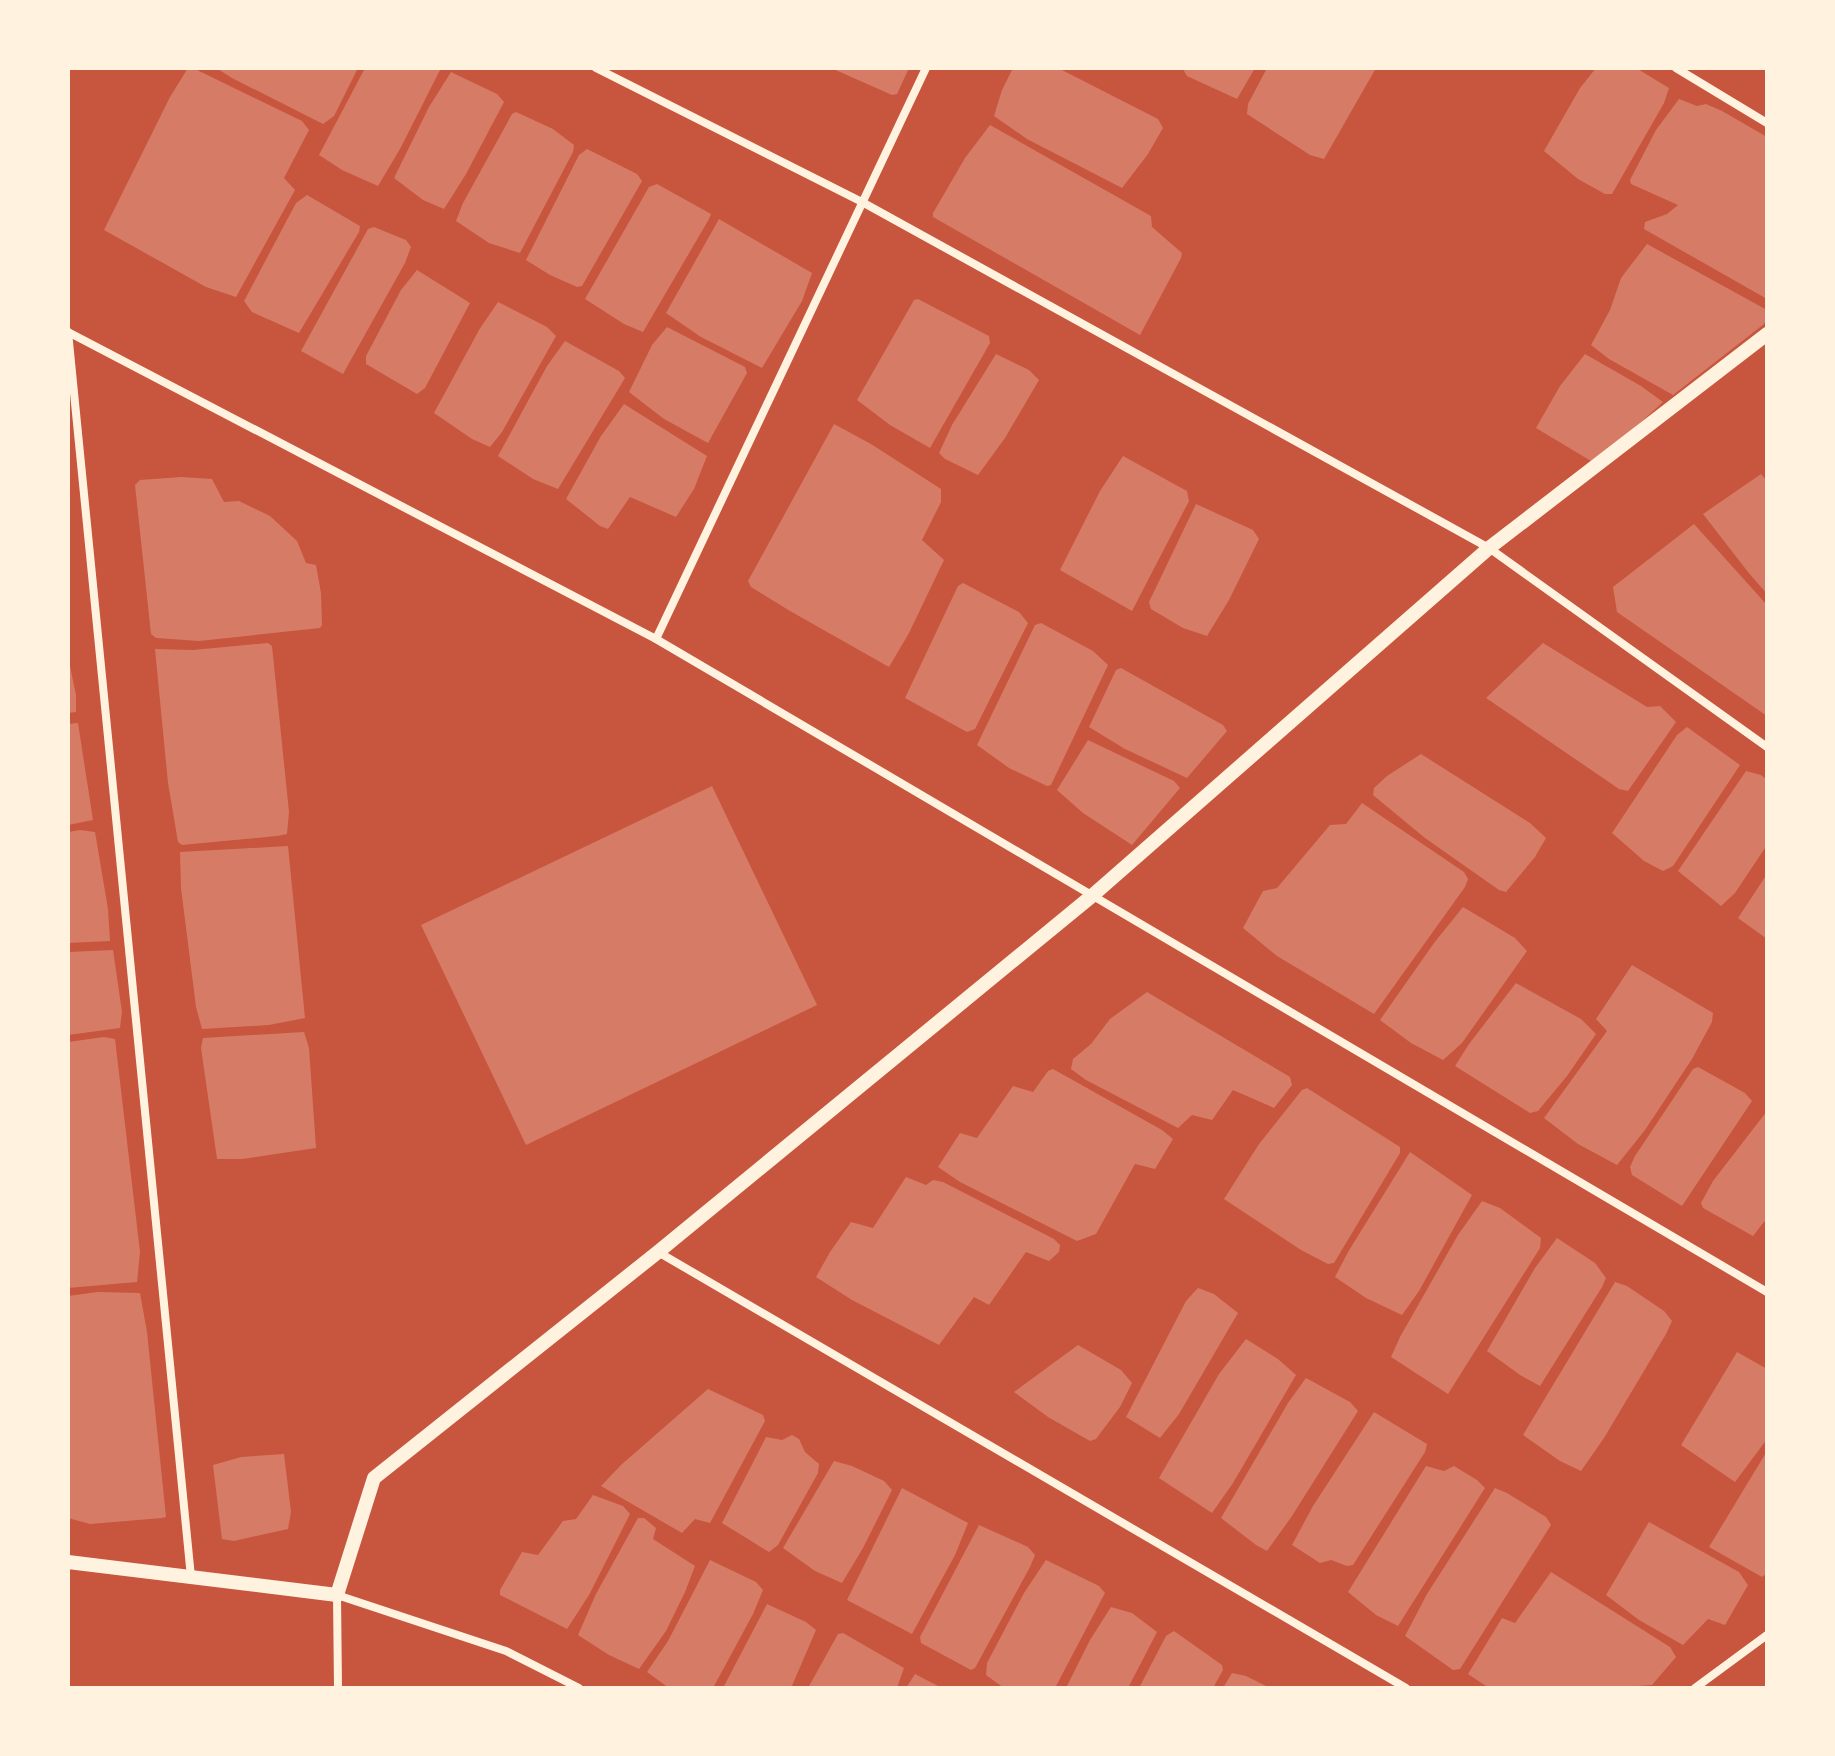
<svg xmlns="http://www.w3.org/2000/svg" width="1835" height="1756" viewBox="0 0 1835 1756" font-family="Spectral,serif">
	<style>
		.building { fill: #d67c66 }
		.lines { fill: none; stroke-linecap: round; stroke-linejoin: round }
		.minor { stroke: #fff3e0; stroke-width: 8 }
		.tertiary { stroke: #fff3e0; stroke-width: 14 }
	</style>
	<rect width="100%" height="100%" fill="#c8553d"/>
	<!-- building -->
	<g class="building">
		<path d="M188,68H193L302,121L309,130L284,178L295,190L236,297L206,287L104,230L170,97Z"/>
		<path d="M216,68H358L334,116L323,124L232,78Z"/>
		<path d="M365,68H439L440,70L400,149L378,186L342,170L319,155Z"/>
		<path d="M831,68H909L897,94L892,95Z"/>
		<path d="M1013,68H1058L1158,119L1163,128L1148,154L1122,188L1027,139L994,116L1002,90Z"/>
		<path d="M1185,68H1255L1237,99L1187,76L1184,71Z"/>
		<path d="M1267,68H1376L1324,159L1310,155L1247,114L1248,104Z"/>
		<path d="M1596,68H1636L1669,88L1664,103L1612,194H1605L1578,179L1544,151L1580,88Z"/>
		<path d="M451,72L497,94L504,102L466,174L444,209L423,200L394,178L429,107Z"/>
		<path d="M1679,99L1697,106L1706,104L1722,111L1767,137V299L1644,229L1645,222L1667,214L1678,205L1631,184L1630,180L1656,130Z"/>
		<path d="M516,112L553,129L574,145L573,152L520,253L489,243L456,221L463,203L512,114Z"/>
		<path d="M990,125L1151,216L1152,227L1182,253L1181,258L1140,335L933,217V213L965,158Z"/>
		<path d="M587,149L637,174L642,181L582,286L577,287L550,275L526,260L579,155Z"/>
		<path d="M657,184L711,214L709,219L643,332L624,324L585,299L649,187Z"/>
		<path d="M307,195L360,226L359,232L299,333L252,312L244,301L296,203Z"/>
		<path d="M719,219L812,273L802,301L762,368L701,337L666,313Z"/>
		<path d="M374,227L406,240L411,247L405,263L343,374L301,351L368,229Z"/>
		<path d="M1647,244L1767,310V318L1764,324L1673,395L1609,359L1591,345L1610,310L1621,278Z"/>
		<path d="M417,270L470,303L425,388L417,394L366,364V356L401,290Z"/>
		<path d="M918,299L989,336L990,343L930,448L890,425L857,400L914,300Z"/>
		<path d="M498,302L547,327L556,336L502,432L490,447L472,439L434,413L479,330Z"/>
		<path d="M667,327L745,367L747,373L708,443L664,419L629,392L652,345Z"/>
		<path d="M565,341L619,371L625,378L558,489L533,479L498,456L547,366Z"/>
		<path d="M996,354L1029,370L1039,380L1005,438L978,475L945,459L939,453L952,425Z"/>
		<path d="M1585,354L1641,386L1663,402L1609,451L1591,461L1536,428L1560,386Z"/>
		<path d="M624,404L707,456L694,489L676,517L630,497L608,529L600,526L566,499L601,436Z"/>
		<path d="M834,424L871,444L941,489V502L922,540L944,560L909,633L889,667L790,611L751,587L748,581Z"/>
		<path d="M1123,456L1187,491L1189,501L1132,611L1060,570L1100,491Z"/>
		<path d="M1761,474L1767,481V594L1748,572L1703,514Z"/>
		<path d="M181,477L212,479L224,502L239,501L270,516L297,541L306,563L316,565L321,593L322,625L320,628L199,641L156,638L151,634L135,485L140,480Z"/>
		<path d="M1196,504L1253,530L1259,539L1229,600L1207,636L1183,628L1151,609L1149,602Z"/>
		<path d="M1694,524L1767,605V716L1617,612L1613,587Z"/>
		<path d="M963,583L1019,612L1028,623L975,729L967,732L905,698L958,586Z"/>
		<path d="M1041,623L1093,651L1108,665L1051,785L1047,786L1009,768L977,745L1035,625Z"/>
		<path d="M268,643L272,646L289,812L287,834L277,836L182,845L178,842L168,783L155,649L193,650Z"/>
		<path d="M1543,643L1647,707L1660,706L1676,722L1628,791L1619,789L1486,698Z"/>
		<path d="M68,661H69L76,695V712L68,713Z"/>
		<path d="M1121,668L1223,725L1227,731L1187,778L1125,749L1089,727L1116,670Z"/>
		<path d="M78,723L93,820L68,825V724Z"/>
		<path d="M1687,727L1740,765L1673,866L1663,871L1644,861L1612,833L1677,735Z"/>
		<path d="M1088,740L1174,781L1180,788L1132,845L1083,813L1057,790Z"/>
		<path d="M1421,754L1530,823L1546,838L1535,857L1506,892L1499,890L1425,838L1373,795L1374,788L1387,776Z"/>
		<path d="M1746,771L1761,775L1767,780V845L1735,893L1721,906L1678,871Z"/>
		<path d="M712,786L817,1005L526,1145L421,925Z"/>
		<path d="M1362,803L1464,872L1468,879L1465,887L1374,1014L1277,956L1243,928L1263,891L1277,888L1330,825L1346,824Z"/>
		<path d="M80,830L95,832L108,909L110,941L68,943V832Z"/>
		<path d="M288,846L305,1018L269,1025L202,1029L196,1007L181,888L180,852Z"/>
		<path d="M1767,874V939L1738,918Z"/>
		<path d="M1463,907L1515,938L1527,951L1462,1043L1443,1060L1411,1043L1380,1020L1434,943Z"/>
		<path d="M113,950L122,1012L120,1028L68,1035V952Z"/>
		<path d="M1632,965L1713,1013L1712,1022L1692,1059L1645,1130L1617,1165L1578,1144L1544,1118L1607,1031L1596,1019Z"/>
		<path d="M1516,983L1581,1019L1596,1034L1567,1076L1538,1111L1530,1113L1455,1066L1469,1044Z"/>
		<path d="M1147,992L1290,1077L1292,1085L1274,1108L1233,1090L1212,1120L1192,1115L1178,1128L1086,1080L1071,1069L1073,1059L1091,1044L1110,1019Z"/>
		<path d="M304,1032L309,1048L316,1148L242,1159H217L201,1048L203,1038Z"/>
		<path d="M104,1037L115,1039L140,1252L137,1282L68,1288V1042Z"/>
		<path d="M1698,1067L1745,1093L1752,1101L1682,1206L1632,1175L1630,1167L1635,1156L1693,1069Z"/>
		<path d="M1053,1069L1162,1130L1173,1139L1155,1169L1135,1164L1096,1234L1077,1241L960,1182L938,1167L960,1133L977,1138L1013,1086L1033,1092L1048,1071Z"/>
		<path d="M1307,1088L1400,1147V1153L1334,1263L1328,1264L1301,1250L1224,1199L1259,1144L1302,1090Z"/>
		<path d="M1767,1111V1218L1753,1236L1703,1208L1701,1203L1713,1181Z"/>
		<path d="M1410,1152L1472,1195L1419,1291L1402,1315L1366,1298L1335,1277L1348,1252Z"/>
		<path d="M906,1177L926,1185L933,1180L943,1182L1054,1239L1060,1245L1059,1252L1049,1261L1026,1252L989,1305L974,1297L939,1345L852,1300L816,1277L830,1252L851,1222L873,1228Z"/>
		<path d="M1482,1201L1500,1208L1541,1238L1540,1248L1448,1394L1391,1357L1400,1337L1458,1235Z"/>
		<path d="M1557,1238L1595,1263L1606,1278L1602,1287L1540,1386L1520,1375L1487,1351L1535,1268Z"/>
		<path d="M1615,1282L1627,1286L1664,1311L1672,1321L1666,1334L1604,1438L1581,1471L1560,1461L1523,1435Z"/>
		<path d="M1198,1288L1214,1294L1238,1313L1179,1414L1160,1438L1126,1417L1186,1301Z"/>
		<path d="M98,1292L140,1293L147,1332L166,1517L162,1518L90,1524L68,1518V1296Z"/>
		<path d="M1246,1339L1278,1359L1296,1375L1233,1483L1212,1513L1159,1478L1219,1374Z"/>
		<path d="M1078,1345L1121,1370L1132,1383L1120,1407L1096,1439L1090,1441L1048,1417L1014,1392Z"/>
		<path d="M1737,1352L1767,1369V1439L1735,1482L1681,1445Z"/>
		<path d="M1306,1378L1350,1402L1358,1411L1292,1516L1267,1551L1256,1545L1221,1518L1288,1403Z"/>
		<path d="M708,1389L763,1415L765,1421L710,1523L695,1519L682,1533L601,1486L621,1465Z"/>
		<path d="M1374,1412L1427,1444L1425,1452L1353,1565L1347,1566L1331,1560L1320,1563L1292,1545L1313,1506Z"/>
		<path d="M792,1435L799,1439L805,1452L819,1464L818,1473L778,1545L769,1552L722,1523L766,1437L782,1440Z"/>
		<path d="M1767,1451V1573L1762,1577L1709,1547Z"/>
		<path d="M284,1454L291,1512L288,1529L234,1541L222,1539L213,1465L241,1457Z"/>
		<path d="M834,1461L852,1466L884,1481L892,1490L863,1548L842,1583L815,1571L783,1548Z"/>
		<path d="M1426,1466L1444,1471L1454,1466L1477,1480L1485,1488L1398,1626L1376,1615L1348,1592Z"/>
		<path d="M902,1488L968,1523L955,1555L912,1634L847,1600Z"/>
		<path d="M1495,1488L1507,1493L1546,1517L1551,1525L1460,1669L1453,1670L1405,1636L1427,1594Z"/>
		<path d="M593,1495L623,1506L630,1514L589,1595L567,1629L500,1595V1590L522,1552L538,1555L563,1521L576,1519Z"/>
		<path d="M638,1518H644L656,1528L653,1539L695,1566L685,1592L666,1631L639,1669L609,1655L578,1635L596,1594Z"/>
		<path d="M1649,1522L1739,1572L1748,1585L1725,1625L1708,1619L1683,1645L1639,1620L1606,1595Z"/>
		<path d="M979,1525L1028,1547L1035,1555L1030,1567L975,1668L971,1670L921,1643L920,1637Z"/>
		<path d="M710,1560L756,1582L763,1590L753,1614L713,1688H669L647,1672L668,1641Z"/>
		<path d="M1046,1560L1099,1586L1105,1593L1055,1688H1004L986,1675L987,1663L1024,1593Z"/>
		<path d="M1551,1572L1670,1647L1676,1657L1652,1685L1637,1686L1636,1688H1489L1468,1674L1502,1618L1515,1623Z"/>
		<path d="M767,1604L806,1622L816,1630L791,1688H723Z"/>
		<path d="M1111,1607L1132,1613L1157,1632L1128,1688H1066L1090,1640Z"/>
		<path d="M1174,1631L1222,1665L1223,1670L1213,1688H1139L1166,1636Z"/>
		<path d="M843,1633L904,1668L897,1688H808L838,1634Z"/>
		<path d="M1232,1673L1246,1676L1270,1688H1223Z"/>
		<path d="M915,1674L942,1688H906Z"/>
	</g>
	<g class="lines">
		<!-- minor -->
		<g class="minor">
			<path d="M596,68L862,202L1489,548L1767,747"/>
			<path d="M1676,68L1767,123"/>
			<path d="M68,332L656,639L1767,1292"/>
			<path d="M68,332L191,1577"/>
			<path d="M656,639L926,68"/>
			<path d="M658,1252L1406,1688"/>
			<path d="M338,1688L337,1595L506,1651L579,1688"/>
			<path d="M1695,1688L1767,1635"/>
		</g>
		<!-- tertiary -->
		<path class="tertiary" d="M68,1562L337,1595L374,1478L658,1252L1093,895L1489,548L1767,334"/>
	</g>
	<!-- border -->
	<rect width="1835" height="1756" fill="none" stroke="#fff3e0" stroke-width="140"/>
</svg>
